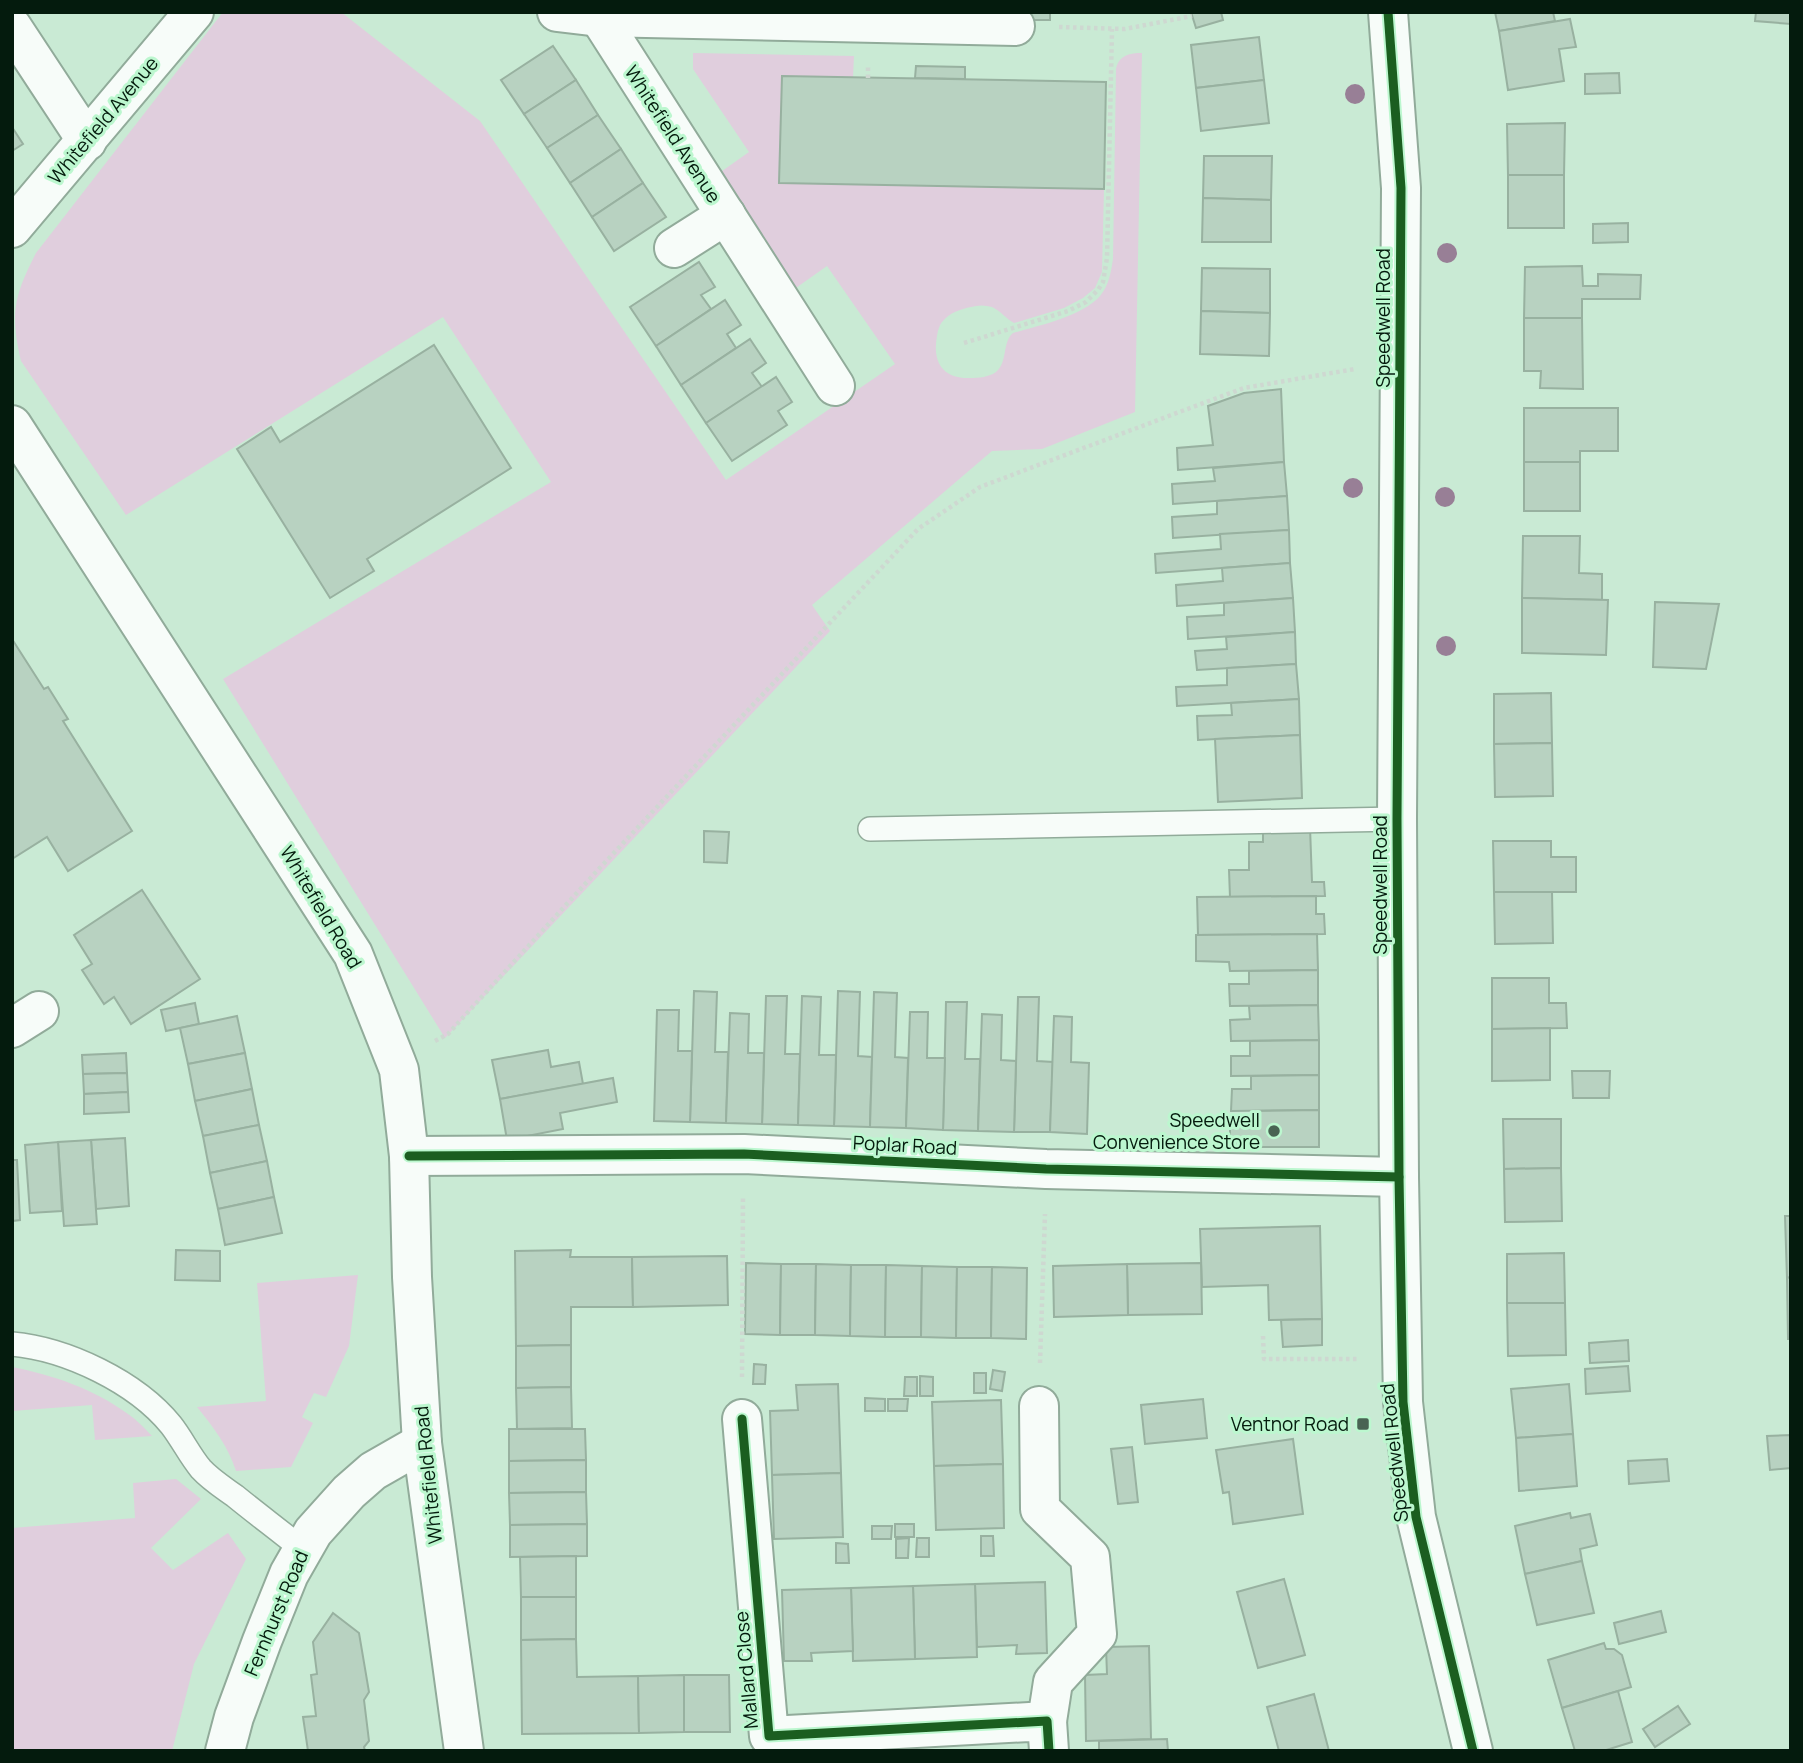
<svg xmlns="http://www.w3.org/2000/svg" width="1803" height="1763" viewBox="0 0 1803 1763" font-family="Manrope,sans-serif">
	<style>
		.green { fill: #e0cedd }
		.building { fill: #b8d2c1; stroke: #98b1a0; stroke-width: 2 }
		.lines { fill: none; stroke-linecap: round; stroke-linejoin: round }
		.service-casing { stroke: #91ab9a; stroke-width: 26 }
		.minor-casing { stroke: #91ab9a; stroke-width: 42 }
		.tertiary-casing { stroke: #91ab9a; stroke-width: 42 }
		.secondary-casing { stroke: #91ab9a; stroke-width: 42 }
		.path { stroke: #ced8d1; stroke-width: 4.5; stroke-dasharray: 3.5 3.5; stroke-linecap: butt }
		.service { stroke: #f7fcf9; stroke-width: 23 }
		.minor { stroke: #f7fcf9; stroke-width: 38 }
		.tertiary { stroke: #f7fcf9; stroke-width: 38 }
		.secondary { stroke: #f7fcf9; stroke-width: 38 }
		.cycleway-casing { stroke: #bcf7cf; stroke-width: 13 }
		.cycleway { stroke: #1b5e20; stroke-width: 9 }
		.tree { fill: #987f96 }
		.poi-dot { fill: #496353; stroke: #bcf7cf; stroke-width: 2.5 }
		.labels { text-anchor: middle; stroke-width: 6; stroke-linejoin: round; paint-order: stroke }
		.street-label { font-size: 19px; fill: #041b0d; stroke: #bcf7cf }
		.poi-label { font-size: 19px; fill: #041b0d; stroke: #bcf7cf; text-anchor: end }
	</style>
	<rect width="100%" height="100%" fill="#c9ead4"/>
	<!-- green -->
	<g class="green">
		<path d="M223,12H341L480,121L726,480L895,364L827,266L793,290L715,176L749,152L693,69V53L854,56L853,77L782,76L779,183L1104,189L1102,272L1095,288L1083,298L1064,308L1014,323C1005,318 1001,311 992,307C985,305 978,305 971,307C961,309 949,313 943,321C939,325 938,331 937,336C932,362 943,379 970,378C979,378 989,377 996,372C1008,362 1002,342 1013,333C1040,325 1081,317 1100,296C1109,285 1111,272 1113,259L1116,69C1119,55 1130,53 1142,53L1135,412L1042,449L992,451L812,605L830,631L445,1038L223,679L551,482L443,317L126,515L21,361C10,314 14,296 36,253Z"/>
		<path d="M358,1275L349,1346L326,1397L314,1393L302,1417L313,1423L291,1467L236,1471C228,1446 214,1428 197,1407L266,1401L257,1283Z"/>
		<path d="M12,1367C53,1375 94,1389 128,1414C137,1420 144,1428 152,1436L95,1440L92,1405L12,1411Z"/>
		<path d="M176,1479L201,1499L151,1548L173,1570L228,1533L246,1559L194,1664L172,1751H12V1528L135,1518L133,1483Z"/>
	</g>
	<!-- building -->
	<g class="building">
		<rect x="1014" y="12" width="36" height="8"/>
		<path d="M1191,12H1221L1223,20L1196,28Z"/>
		<path d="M1495,12H1553L1555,21L1499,31Z"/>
		<path d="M1756,12H1791V24L1755,21Z"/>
		<path d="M1570,19L1576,47L1559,49L1564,81L1508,90L1499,31Z"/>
		<path d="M1259,37L1264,80L1196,88L1191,45Z"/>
		<path d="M553,46L576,80L524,114L501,80Z"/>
		<path d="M916,66L965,67V79L915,78Z"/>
		<path d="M1619,73L1620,93L1585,94V74Z"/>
		<path d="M782,76L1106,82L1104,189L779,183Z"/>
		<path d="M576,80L598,115L547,148L524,114Z"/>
		<path d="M1264,80L1269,123L1201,131L1196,88Z"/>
		<path d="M598,115L621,149L570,183L547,148Z"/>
		<path d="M1565,123L1564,175H1508L1507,124Z"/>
		<path d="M12,127L23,144L12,151Z"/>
		<path d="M621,149L643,183L592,217L570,183Z"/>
		<path d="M1204,156H1272L1271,200L1203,198Z"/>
		<rect x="1508" y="175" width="56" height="53"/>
		<path d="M643,183L666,217L614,251L592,217Z"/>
		<path d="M1203,198L1271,200V242H1202Z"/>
		<path d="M1628,223V242L1593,243V224Z"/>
		<path d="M699,262L715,287L701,295L711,309L656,346L630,307Z"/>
		<path d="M1582,266L1583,286H1598V274L1641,275L1640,299H1582V318H1524L1525,267Z"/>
		<path d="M1202,268L1270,269V313L1201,311Z"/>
		<path d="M725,300L741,325L727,334L736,348L681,385L656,346Z"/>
		<path d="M1201,311L1270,313L1269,356L1200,354Z"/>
		<path d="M1524,318H1582L1583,389L1540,388L1541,371H1524Z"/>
		<path d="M750,339L766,363L752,373L762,387L706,423L681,385Z"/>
		<path d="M434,345L511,468L367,559L374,571L330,598L237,449L271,427L280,442Z"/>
		<path d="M776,377L792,402L778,411L787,425L732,461L706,423Z"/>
		<path d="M1281,389L1284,462L1178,470L1177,448L1213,445L1208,406L1244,393Z"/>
		<path d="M1524,408H1618V451H1580V462H1524Z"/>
		<path d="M1284,462L1287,496L1173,504L1172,484L1215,481L1213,468Z"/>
		<rect x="1524" y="462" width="56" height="49"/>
		<path d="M1287,496L1289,530L1173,538L1172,517L1217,514V501Z"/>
		<path d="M1289,530L1290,563L1156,573L1155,554L1221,549L1220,534Z"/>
		<path d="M1523,536H1580L1579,573L1602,574V600L1522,598Z"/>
		<path d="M1290,563L1293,598L1177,606L1176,585L1223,581L1222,568Z"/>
		<path d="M1293,598L1295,632L1188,639L1187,617L1224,615V603Z"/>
		<path d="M1522,598L1608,600L1606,655L1522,653Z"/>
		<path d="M1655,602L1719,604L1706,669L1653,667Z"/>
		<path d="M1295,632L1296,664L1197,670L1195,651L1227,649L1226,637Z"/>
		<path d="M12,639L44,689L48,687L68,719L63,721L132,831L68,871L47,837L12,859Z"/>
		<path d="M1296,664L1299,699L1177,706L1176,687L1227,685V668Z"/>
		<path d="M1551,693L1552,743L1494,744V694Z"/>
		<path d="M1299,699L1300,735L1198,740L1197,716L1232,715L1231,703Z"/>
		<path d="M1300,735L1302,798L1218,802L1215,739Z"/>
		<path d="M1552,743L1553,796L1495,797L1494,744Z"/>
		<path d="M1310,827L1312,882H1324L1325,896L1230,897L1229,870H1249V842H1263V828Z"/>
		<path d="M704,831L729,832L727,863L704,862Z"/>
		<path d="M1493,841H1551V857H1576V892H1494Z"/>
		<path d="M142,890L200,979L131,1024L114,997L104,1004L82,970L92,964L74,935Z"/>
		<path d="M1494,892H1552L1553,943L1495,944Z"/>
		<path d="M1316,896V914H1324L1325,934L1198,935L1197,897Z"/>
		<path d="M1317,934L1318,970L1230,971L1229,962L1196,961V935Z"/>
		<path d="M1318,970V1005L1230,1006L1229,984H1249V971Z"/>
		<path d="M1492,978H1549V1003H1566L1567,1028L1492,1029Z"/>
		<path d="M694,991L717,992L715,1052H728L726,1123L690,1122Z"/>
		<path d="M838,991L860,992L858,1056L872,1057L870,1127L834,1126Z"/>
		<path d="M874,992L897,993L895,1057L908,1058L906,1128L870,1127Z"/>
		<path d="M766,996H787L785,1054H800L798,1125L762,1124Z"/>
		<path d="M802,996L821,997L819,1055H836L834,1126L798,1125Z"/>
		<path d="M1018,997H1039L1037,1061L1053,1062L1050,1132H1014Z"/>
		<path d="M946,1002H967L965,1059H980L978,1131L943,1130Z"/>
		<path d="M195,1003L199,1024L166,1031L161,1010Z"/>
		<path d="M1318,1005L1319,1040L1231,1041L1230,1020L1250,1019L1249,1006Z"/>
		<path d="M657,1010H679L678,1051H692L690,1122L654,1121Z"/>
		<path d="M910,1012H928L927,1058H945L943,1130L906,1128Z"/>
		<path d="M730,1013L749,1014L748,1053H764L762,1124L726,1123Z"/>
		<path d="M982,1014L1002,1015L1001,1060L1016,1061L1014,1132L978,1131Z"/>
		<path d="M237,1016L245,1053L188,1064L180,1028Z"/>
		<path d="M1054,1016L1072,1017L1071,1062L1089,1063L1087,1134L1050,1132Z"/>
		<path d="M1550,1028V1080L1492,1081V1029Z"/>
		<path d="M1319,1040V1075L1231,1076V1056H1250V1041Z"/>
		<path d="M548,1050L551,1067L579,1062L583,1084L500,1099L492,1060Z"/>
		<path d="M126,1053L127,1073L83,1074L82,1055Z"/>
		<path d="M245,1053L252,1089L195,1101L188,1064Z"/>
		<path d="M1572,1071H1610L1609,1098H1573Z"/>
		<path d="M127,1073L128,1092L84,1094L83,1074Z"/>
		<path d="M1319,1075V1110L1231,1111L1232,1089H1251V1076Z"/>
		<path d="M613,1078L617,1102L560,1113L563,1129L507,1140L500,1099Z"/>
		<path d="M252,1089L259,1125L203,1136L195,1101Z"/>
		<path d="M128,1092L129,1112L84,1114V1094Z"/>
		<path d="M1319,1110V1147H1230V1116H1252L1251,1111Z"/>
		<path d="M1503,1119H1561V1168L1504,1169Z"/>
		<path d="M259,1125L267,1161L210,1173L203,1136Z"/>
		<path d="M125,1138L129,1206L96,1209L91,1140Z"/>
		<path d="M91,1140L97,1224L64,1226L58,1142Z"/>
		<path d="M58,1142L62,1211L30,1213L25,1145Z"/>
		<path d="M12,1160H17L20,1220L12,1221Z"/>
		<path d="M267,1161L274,1197L218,1209L210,1173Z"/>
		<path d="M1561,1168L1562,1221L1505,1222L1504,1169Z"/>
		<path d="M274,1197L282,1233L225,1245L218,1209Z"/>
		<path d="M1785,1216H1791V1277L1787,1278Z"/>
		<path d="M1320,1226L1322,1319L1269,1320L1268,1285L1202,1287L1200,1229Z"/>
		<path d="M176,1250L220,1251V1281L175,1280Z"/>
		<path d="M571,1250L570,1257H632L633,1307H571V1345L516,1346L515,1251Z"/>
		<path d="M1564,1253L1565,1303H1507V1254Z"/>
		<path d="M727,1256L728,1305L633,1307L632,1257Z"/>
		<path d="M746,1263L781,1264L780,1335L745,1334Z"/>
		<path d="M1201,1263L1202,1314L1128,1315L1127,1264Z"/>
		<path d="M781,1264H816L815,1335H780Z"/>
		<path d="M816,1264L851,1265L850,1336L815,1335Z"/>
		<path d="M1127,1264L1128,1315L1054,1317L1053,1266Z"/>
		<path d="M851,1265H886L885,1337L850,1336Z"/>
		<path d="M886,1265L922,1266L921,1337H885Z"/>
		<path d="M922,1266L957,1267L956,1338L921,1337Z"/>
		<path d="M957,1267H992L991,1338H956Z"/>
		<path d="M992,1267L1027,1268L1026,1339L991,1338Z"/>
		<path d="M1791,1277V1339H1788L1787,1278Z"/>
		<path d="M1507,1303H1565L1566,1355L1508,1356Z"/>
		<path d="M1322,1319V1345L1283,1347L1281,1320Z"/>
		<path d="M1628,1340L1629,1361L1590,1363L1589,1343Z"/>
		<path d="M571,1345V1387L516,1388V1346Z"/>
		<path d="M754,1364L766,1365L765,1384H753Z"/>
		<path d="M1628,1366L1630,1391L1586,1394L1585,1369Z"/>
		<path d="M993,1370L1005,1372L1002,1391L990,1389Z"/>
		<rect x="974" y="1373" width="12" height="20"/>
		<path d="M920,1376L933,1377V1396H920Z"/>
		<path d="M905,1377H917V1396H904Z"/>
		<path d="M838,1384L841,1473L772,1475L770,1411L798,1410L796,1385Z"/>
		<path d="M1569,1384L1573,1434L1516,1438L1511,1389Z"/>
		<path d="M571,1387L572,1428L517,1429L516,1388Z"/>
		<path d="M865,1398L885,1399V1411H865Z"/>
		<path d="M888,1399H908L907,1411H888Z"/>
		<path d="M1203,1399L1207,1438L1145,1444L1141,1405Z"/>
		<path d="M1001,1400L1003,1464L934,1466L932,1402Z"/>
		<path d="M509,1429H585L586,1460L509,1461Z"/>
		<path d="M1573,1434L1577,1486L1519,1491L1516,1438Z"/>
		<path d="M1791,1435V1468L1770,1470L1767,1436Z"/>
		<path d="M1293,1439L1303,1514L1233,1524L1229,1492L1223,1493L1216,1450Z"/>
		<path d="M1132,1447L1138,1502L1118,1504L1111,1449Z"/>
		<path d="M1667,1459L1669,1481L1629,1484L1628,1461Z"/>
		<path d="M586,1460V1492L509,1493V1461Z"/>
		<path d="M1003,1464L1004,1528L936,1530L934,1466Z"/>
		<path d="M841,1473L843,1537L774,1539L772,1475Z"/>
		<path d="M586,1492L587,1524L510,1525L509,1493Z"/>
		<path d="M1570,1513L1571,1518L1590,1514L1597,1545L1580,1549L1582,1561L1525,1574L1515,1526Z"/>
		<path d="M587,1524V1556L510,1557V1525Z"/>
		<rect x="895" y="1524" width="19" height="13"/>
		<path d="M872,1526H892L891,1539H872Z"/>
		<path d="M981,1536H993L994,1556H981Z"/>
		<path d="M909,1538L908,1558H896V1539Z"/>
		<path d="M917,1538H929V1557H916Z"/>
		<path d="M836,1543L848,1544L849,1563H836Z"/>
		<path d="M576,1556V1597H521L520,1557Z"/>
		<path d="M1582,1561L1594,1613L1537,1625L1525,1574Z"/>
		<path d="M1284,1579L1305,1655L1258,1668L1237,1592Z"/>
		<path d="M1045,1582L1047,1653L1016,1654L1017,1645L977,1647L975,1584Z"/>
		<path d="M975,1584L977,1657L915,1659L913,1586Z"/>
		<path d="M913,1586L915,1659L853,1661L851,1588Z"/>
		<path d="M851,1588L853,1651L811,1653L812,1661H784L782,1590Z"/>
		<path d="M521,1597H576V1639L521,1640Z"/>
		<path d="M1661,1611L1666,1632L1619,1644L1614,1623Z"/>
		<path d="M333,1613L359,1633L369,1692L364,1700L369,1741L364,1747L365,1751H308L303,1717L316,1716L311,1675L317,1674L313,1642Z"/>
		<path d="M576,1639L577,1677L638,1676L639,1733L522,1734L521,1640Z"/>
		<path d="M1604,1643L1606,1649H1614L1622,1655L1631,1687L1562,1708L1548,1660Z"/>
		<path d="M1149,1646L1151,1739L1086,1741L1085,1675L1107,1674L1106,1647Z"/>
		<path d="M684,1675V1732L639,1733L638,1676Z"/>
		<path d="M684,1675H729L730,1732H684Z"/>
		<path d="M1618,1691L1632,1742L1603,1751H1575L1562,1708Z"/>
		<path d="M1314,1694L1329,1751H1279L1267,1707Z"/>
		<path d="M1678,1706L1690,1724L1655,1747L1643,1729Z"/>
		<path d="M1167,1739L1168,1751H1099V1741Z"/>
	</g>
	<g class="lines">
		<defs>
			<g id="service">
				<path d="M870,829L1397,819"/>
				<path d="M12,1344C67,1349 136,1382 171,1425C182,1439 190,1456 201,1469C211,1480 224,1488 235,1496C257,1514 280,1531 302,1549"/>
			</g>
			<g id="minor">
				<path d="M557,12L599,17L1015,26"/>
				<path d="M599,17L835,386"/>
				<path d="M12,27L87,141"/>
				<path d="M12,228L194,12"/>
				<path d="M674,248L726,215"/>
				<path d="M12,1028L39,1011"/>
				<path d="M409,1156L744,1154L1046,1169L1399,1177"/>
				<path d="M1039,1406L1040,1509L1090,1557L1097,1634L1053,1682L1047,1721"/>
				<path d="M742,1419L769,1736L1047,1721L1049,1751"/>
			</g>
			<g id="tertiary">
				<path d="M1388,12L1401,188L1397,819L1399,1177L1403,1402L1416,1517L1473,1751"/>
				<path d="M225,1751L234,1717L262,1641L289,1574L313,1532L349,1492L373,1471L422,1443"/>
			</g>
			<path id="secondary" d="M12,425L353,954L396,1062L399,1070L409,1156L412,1277L422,1443L464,1751"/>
		</defs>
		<!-- service casing -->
		<use href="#service" class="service-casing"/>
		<!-- minor casing -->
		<use href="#minor" class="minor-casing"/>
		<!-- tertiary casing -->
		<use href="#tertiary" class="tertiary-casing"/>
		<!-- secondary casing -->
		<use href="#secondary" class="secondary-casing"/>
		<!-- path -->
		<g class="path">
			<path d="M1059,27L1125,29L1192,16"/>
			<path d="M868,78V65"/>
			<path d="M964,343L1068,311L1086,302L1098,290L1103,282L1107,258L1112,29"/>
			<path d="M435,1041L448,1034L596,872L918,529L980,487L1190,408L1244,388L1355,369"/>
			<path d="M1263,1336L1264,1359H1359"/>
			<path d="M1040,1363L1045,1214"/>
			<path d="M742,1377L743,1197"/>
		</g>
		<!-- service -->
		<use href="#service" class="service"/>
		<!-- minor -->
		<use href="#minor" class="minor"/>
		<!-- tertiary -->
		<use href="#tertiary" class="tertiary"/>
		<!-- secondary -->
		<use href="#secondary" class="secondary"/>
		<defs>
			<g id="cycleway">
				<path d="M1388,12L1401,188L1397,819L1399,1177L1403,1402L1416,1517L1473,1751"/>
				<path d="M409,1156L744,1154L1046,1169L1399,1177"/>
				<path d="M742,1419L769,1736L1047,1721L1049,1751"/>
			</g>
		</defs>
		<!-- cycleway casing -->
		<use href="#cycleway" class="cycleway-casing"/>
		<!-- cycleway -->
		<use href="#cycleway" class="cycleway"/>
	</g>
	<!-- trees -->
	<g class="tree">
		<circle cx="1355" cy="94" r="10"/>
		<circle cx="1447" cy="253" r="10"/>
		<circle cx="1353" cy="488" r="10"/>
		<circle cx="1445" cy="497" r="10"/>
		<circle cx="1446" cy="646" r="10"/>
	</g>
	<!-- markers -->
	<g class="poi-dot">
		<circle cx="1274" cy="1131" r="7"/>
		<rect x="1356" y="1417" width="14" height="14" rx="3.5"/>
	</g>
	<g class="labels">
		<!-- street labels -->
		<g class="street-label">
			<text transform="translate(103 120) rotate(-50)" y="7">Whitefield Avenue</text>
			<text transform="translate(673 134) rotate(57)" y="7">Whitefield Avenue</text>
			<text transform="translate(1383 318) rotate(-90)" y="7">Speedwell Road</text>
			<text transform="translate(1380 885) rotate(-90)" y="7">Speedwell Road</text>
			<text transform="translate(321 907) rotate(59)" y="7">Whitefield Road</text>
			<text transform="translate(905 1145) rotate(3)" y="7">Poplar Road</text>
			<text transform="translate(1394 1453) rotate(-96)" y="7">Speedwell Road</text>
			<text transform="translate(428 1475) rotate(-96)" y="7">Whitefield Road</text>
			<text transform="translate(276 1613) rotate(-67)" y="7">Fernhurst Road</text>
			<text transform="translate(746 1670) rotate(-95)" y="7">Mallard Close</text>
		</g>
		<!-- poi labels -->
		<g class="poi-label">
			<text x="1260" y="1127">Speedwell<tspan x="1260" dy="22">Convenience Store</tspan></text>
			<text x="1349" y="1431">Ventnor Road</text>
		</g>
	</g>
	<!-- border -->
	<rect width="1803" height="1763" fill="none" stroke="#041b0d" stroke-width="28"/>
</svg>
